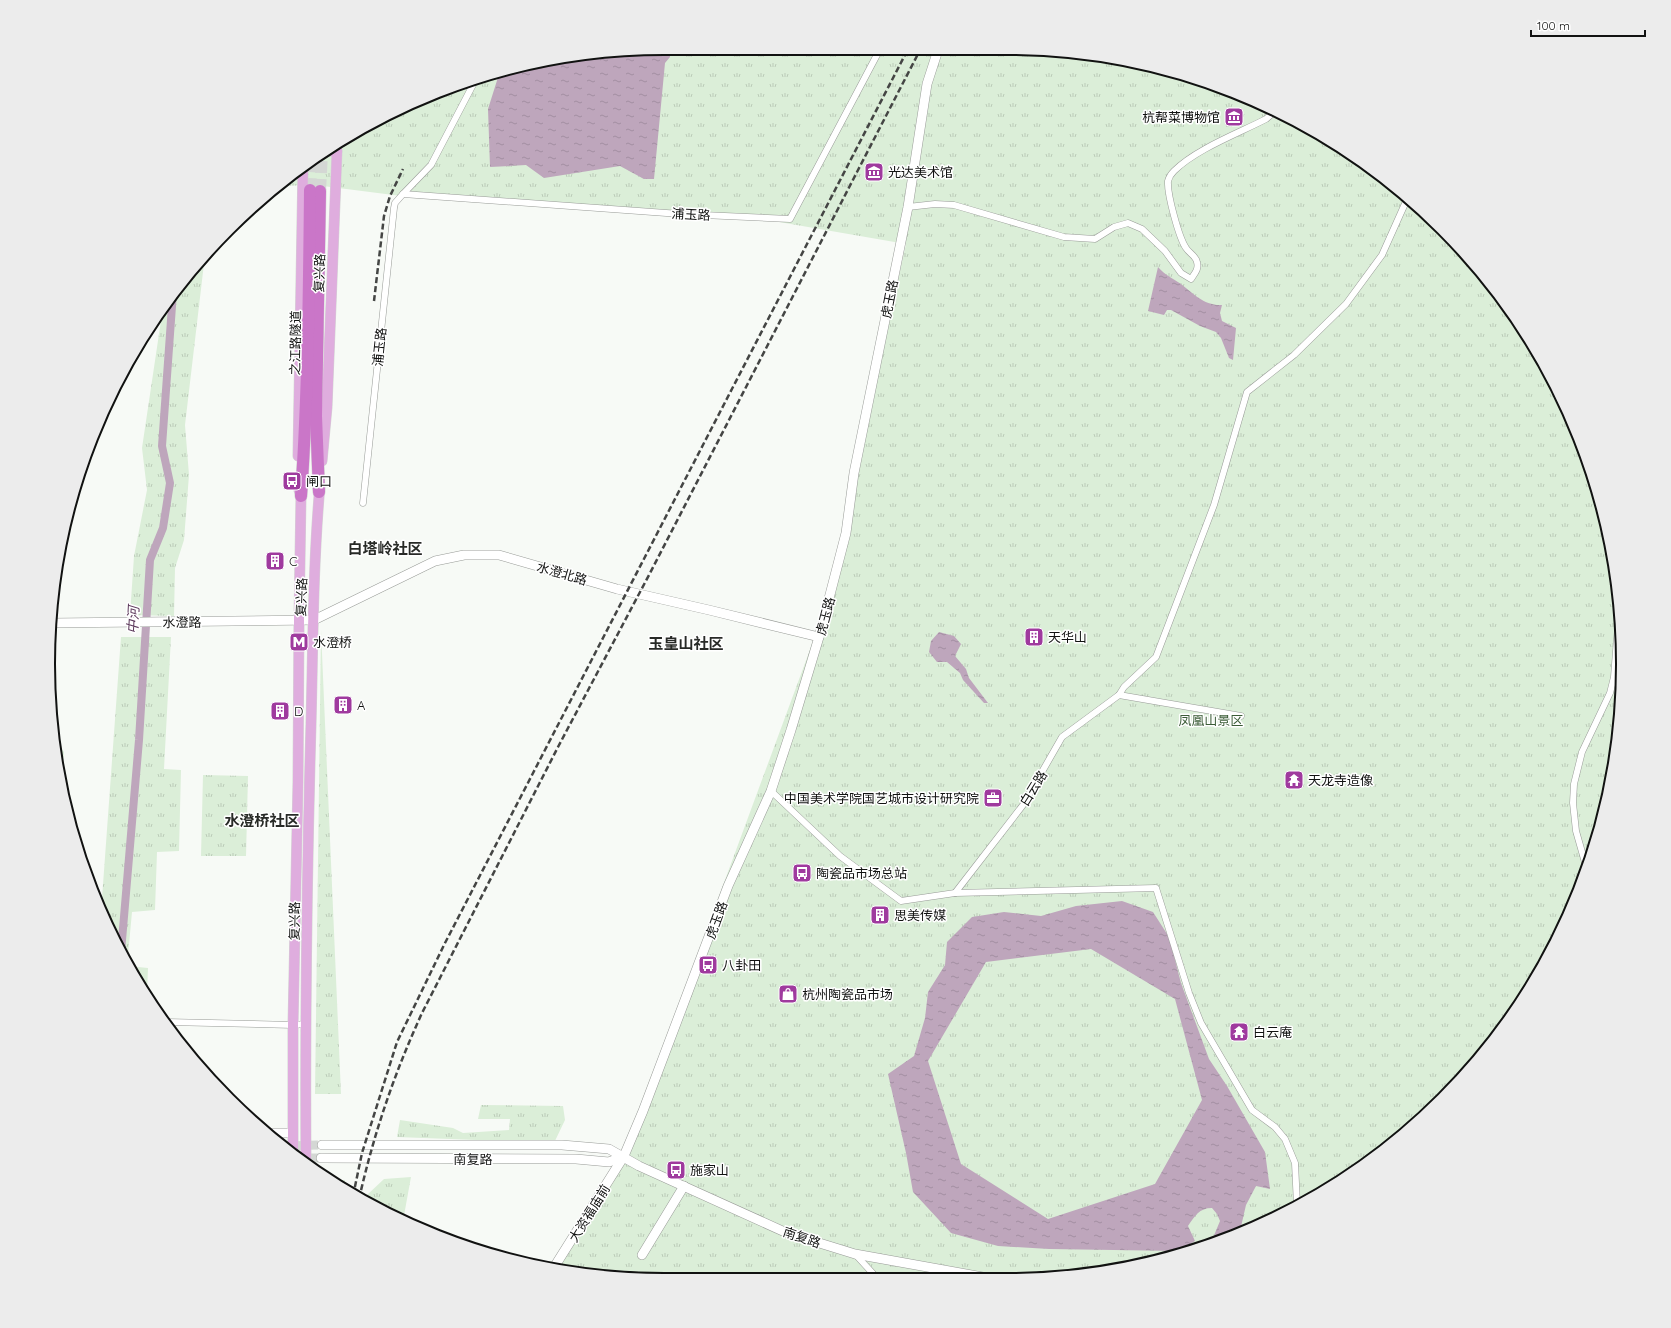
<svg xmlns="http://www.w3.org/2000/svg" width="1671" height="1328" viewBox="0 0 1671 1328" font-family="Quicksand,'Noto Sans SC',sans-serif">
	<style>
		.park { fill: url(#park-tufts) }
		.water { fill: url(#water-ripples); fill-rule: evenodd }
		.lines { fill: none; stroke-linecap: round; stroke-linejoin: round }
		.canal { stroke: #bea6bc; stroke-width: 8 }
		.secondary-tunnel { stroke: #d4d7d4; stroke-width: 9; stroke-dasharray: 9 4.5; stroke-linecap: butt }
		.highway-tunnel { stroke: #d4d7d4; stroke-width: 12; stroke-dasharray: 12 6; stroke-linecap: butt }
		.street-casing { stroke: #989b97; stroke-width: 7 }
		.secondary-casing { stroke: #989b97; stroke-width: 10 }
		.primary-casing { stroke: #d4d4d4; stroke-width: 11 }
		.highway-casing { stroke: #d4d4d4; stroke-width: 13 }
		.street { stroke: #fff; stroke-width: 6 }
		.secondary { stroke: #fff; stroke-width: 9 }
		.primary { stroke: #dfadde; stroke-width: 10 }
		.highway { stroke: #ca76c8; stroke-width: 12 }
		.rail { stroke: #444544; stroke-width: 2.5; stroke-dasharray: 6 3; stroke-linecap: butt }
		.labels { text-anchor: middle; stroke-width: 3; stroke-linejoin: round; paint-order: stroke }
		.poi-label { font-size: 13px; fill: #111211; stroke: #fff; text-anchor: start }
		.street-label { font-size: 13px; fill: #111211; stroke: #fff }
		.park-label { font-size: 13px; fill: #3b5c37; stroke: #fff }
		.water-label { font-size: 14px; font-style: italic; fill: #5e3b5d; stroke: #fff }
		.quarter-label { font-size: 15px; font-weight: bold; fill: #282a27; stroke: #fff }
		.rim { fill: none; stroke: #111211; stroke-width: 2 }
	</style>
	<defs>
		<pattern id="park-tufts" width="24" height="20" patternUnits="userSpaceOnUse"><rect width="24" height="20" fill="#dbeed8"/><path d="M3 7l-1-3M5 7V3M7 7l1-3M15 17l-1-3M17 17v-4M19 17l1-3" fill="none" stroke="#bbcbb8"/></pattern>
		<pattern id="water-ripples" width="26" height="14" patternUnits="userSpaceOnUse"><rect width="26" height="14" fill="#bea6bc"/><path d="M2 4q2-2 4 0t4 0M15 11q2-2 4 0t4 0" fill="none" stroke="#a28ea1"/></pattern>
	</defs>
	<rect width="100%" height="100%" fill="#f7faf6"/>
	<!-- park -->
	<g class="park">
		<path d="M1047,49L1127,60L1205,81L1315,130L1413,201L1496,289L1541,356L1590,466L1618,584L1622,705L1602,824L1559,937L1496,1039L1413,1127L1315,1198L1205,1247L1127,1268L1048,1279L664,1280L553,1269L611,1174L635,1124L825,609L906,244L762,219L409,197L315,185L277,186L289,175L356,130L428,95L505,69L584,53Z"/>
		<path d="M205,255L185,425L189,475L184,540L175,568L174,616L130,615L134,556L147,490L142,448L163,307L175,289Z"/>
		<path d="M321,630L341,1094H315Z"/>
		<path d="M121,637H171L164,769L181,770L179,851L157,852L155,910L132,912L127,966L101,912Z"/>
		<path d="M53,738L64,752L61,785L53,744Z"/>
		<path d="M203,775L248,776L246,856H201Z"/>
		<path d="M128,966L148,968L147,994Z"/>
		<path d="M481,1105L563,1106L565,1120L554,1143L397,1137L400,1120L453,1128L463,1133L509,1130L510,1119H478Z"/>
		<path d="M411,1177L403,1221L366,1202L367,1195L384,1179Z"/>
		<path d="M330,1180H345L344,1189Z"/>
	</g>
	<!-- water -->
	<g class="water">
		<path d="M584,53H670V57L665,63L654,179H644L620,166L544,178L526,165L490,167L488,109L500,71Z"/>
		<path d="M1158,267C1166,276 1171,277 1181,284C1193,293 1204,306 1222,305L1220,313L1222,321L1236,328L1233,360L1229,358L1221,338L1216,332L1200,326L1171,310H1167L1164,315L1148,311Z"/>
		<path d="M939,632L954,636L961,644L955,656L966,669L969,678L988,703H984L963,680L960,673L947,662H937L929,652L931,641Z"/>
		<path d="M1122,901L1153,912L1169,937L1181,983L1209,1059L1227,1086L1265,1152L1270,1189L1256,1186L1246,1205L1240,1231L1210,1245L1220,1221L1217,1214L1212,1208C1199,1208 1195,1216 1188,1226L1195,1241L1178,1251L1049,1249L998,1246L951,1233L913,1192L906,1153L888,1074L914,1056L925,1018L928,992L945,965L947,942L972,917L1004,912L1041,916L1076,906ZM1091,949L1175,999L1202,1100L1155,1184L1048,1219L961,1164L928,1061L986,962Z"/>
	</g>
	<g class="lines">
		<!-- canal -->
		<path class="canal" d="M121,952L139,740L150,560L163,528L170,483L162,446L173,292"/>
		<!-- secondary-tunnel -->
		<g class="secondary-tunnel">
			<path d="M282,1146L322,1145"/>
			<path d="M297,1158H321"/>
		</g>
		<!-- highway-tunnel -->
		<g class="highway-tunnel">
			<path d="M310,190L312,160"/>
			<path d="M320,191L322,153"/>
		</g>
		<defs>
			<g id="street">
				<path d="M403,194L431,165L476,79"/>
				<path d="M908,207L935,204L954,205L1064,237L1095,239L1114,227L1128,223L1142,229L1165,251L1181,273L1191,279C1195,273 1199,269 1197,262C1196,256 1189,253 1186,248C1179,238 1167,194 1168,181C1169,177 1171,174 1174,171C1196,149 1239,133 1266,119L1274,112"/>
				<path d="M363,503L394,208L395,203L403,194L680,214L790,219L879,51"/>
				<path d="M1119,695L1241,716"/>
				<path d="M771,791L840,856L901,901L955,893L1156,888L1189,993L1201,1023L1252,1110L1275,1127L1285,1139L1295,1163L1297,1205"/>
				<path d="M1586,866L1576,831L1573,803L1574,784L1582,752L1610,693L1614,677L1619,613"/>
				<path d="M955,893L1023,805L1062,737L1119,695L1124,687L1156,657L1214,505L1247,392L1294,355L1346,304L1382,255L1408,197"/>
				<path d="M167,1022L293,1025L306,1024"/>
				<path d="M855,1254L878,1279"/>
			</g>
			<g id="secondary">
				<path d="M51,623L314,620L435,561L464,555H499L617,589L709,610L819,637"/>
				<path d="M268,1133H293"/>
				<path d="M322,1145H562L609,1149L639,1166L787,1233L855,1254L994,1279"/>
				<path d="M321,1158L576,1159L609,1162L624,1156"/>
				<path d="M642,1255L684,1186"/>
				<path d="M553,1269L624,1156L643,1111L728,886L771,791L791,730L819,637L846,533L854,473L908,207L927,84L938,50"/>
			</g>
			<g id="primary">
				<path d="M325,151H337"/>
				<path d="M298,456L303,166"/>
				<path d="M322,461L327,407L337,151"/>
				<path d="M293,1155V1025L298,782L299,620L301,496L299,490"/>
				<path d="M306,1164C305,1017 307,870 311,724C313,644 313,564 320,485"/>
			</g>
			<g id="highway">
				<path d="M319,492L316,416L320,191"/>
				<path d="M301,496C308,394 309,292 310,190"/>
			</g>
		</defs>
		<!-- street casing -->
		<use href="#street" class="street-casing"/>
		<!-- secondary casing -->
		<use href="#secondary" class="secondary-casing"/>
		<!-- primary casing -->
		<use href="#primary" class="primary-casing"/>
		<!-- highway casing -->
		<use href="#highway" class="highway-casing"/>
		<!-- street -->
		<use href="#street" class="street"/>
		<!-- secondary -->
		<use href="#secondary" class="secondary"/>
		<!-- primary -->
		<use href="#primary" class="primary"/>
		<!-- highway -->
		<use href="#highway" class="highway"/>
		<!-- rail -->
		<g class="rail">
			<path d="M374,301L384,216L390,196L403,169"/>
			<path d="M353,1196L362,1153L397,1042L445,943L907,51"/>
			<path d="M359,1199C374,1133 394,1074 422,1013L558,747L649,575L920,50"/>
		</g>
	</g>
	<!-- icons -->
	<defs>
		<symbol id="museum-square" viewBox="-11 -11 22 22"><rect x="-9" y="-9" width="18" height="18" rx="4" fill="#9f3a9e" stroke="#fff"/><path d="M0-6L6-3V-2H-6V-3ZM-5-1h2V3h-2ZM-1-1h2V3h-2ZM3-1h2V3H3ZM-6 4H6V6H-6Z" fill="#fff"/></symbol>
		<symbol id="bus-square" viewBox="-11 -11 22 22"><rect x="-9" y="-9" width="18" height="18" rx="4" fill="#9f3a9e" stroke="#fff"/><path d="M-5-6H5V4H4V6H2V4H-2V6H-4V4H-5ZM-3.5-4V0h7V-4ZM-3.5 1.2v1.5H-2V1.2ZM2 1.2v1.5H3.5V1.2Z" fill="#fff"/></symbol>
		<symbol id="building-square" viewBox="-11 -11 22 22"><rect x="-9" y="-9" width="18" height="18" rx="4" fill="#9f3a9e" stroke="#fff"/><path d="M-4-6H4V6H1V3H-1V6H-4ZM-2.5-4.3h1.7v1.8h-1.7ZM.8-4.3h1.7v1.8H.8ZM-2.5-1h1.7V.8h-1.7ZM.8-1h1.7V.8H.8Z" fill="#fff"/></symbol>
		<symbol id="metro-square" viewBox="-11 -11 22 22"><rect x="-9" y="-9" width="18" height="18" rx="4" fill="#9f3a9e" stroke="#fff"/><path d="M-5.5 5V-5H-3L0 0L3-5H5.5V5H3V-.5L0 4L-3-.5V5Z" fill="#fff"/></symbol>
		<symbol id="temple-square" viewBox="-11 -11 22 22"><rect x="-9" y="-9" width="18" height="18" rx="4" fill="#9f3a9e" stroke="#fff"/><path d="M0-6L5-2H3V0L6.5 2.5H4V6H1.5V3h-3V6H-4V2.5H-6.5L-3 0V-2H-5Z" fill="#fff"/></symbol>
		<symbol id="office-square" viewBox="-11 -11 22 22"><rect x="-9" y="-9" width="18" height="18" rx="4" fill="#9f3a9e" stroke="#fff"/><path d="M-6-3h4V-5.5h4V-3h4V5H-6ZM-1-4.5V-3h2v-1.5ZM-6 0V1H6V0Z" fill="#fff"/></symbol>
		<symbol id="shop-square" viewBox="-11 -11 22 22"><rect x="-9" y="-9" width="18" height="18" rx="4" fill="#9f3a9e" stroke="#fff"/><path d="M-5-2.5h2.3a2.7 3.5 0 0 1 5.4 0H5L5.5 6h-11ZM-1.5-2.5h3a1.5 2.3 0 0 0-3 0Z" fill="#fff"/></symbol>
	</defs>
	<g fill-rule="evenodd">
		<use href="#museum-square" x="1223" y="106" width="22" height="22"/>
		<use href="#museum-square" x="863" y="161" width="22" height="22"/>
		<use href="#bus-square" x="281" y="470" width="22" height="22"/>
		<use href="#building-square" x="264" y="550" width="22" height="22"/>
		<use href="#building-square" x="1023" y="626" width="22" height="22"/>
		<use href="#metro-square" x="288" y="631" width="22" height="22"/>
		<use href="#building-square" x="332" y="694" width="22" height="22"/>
		<use href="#building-square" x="269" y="700" width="22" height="22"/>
		<use href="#temple-square" x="1283" y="769" width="22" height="22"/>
		<use href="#office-square" x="982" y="787" width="22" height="22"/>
		<use href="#bus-square" x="791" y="862" width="22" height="22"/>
		<use href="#building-square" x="869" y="904" width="22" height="22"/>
		<use href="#bus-square" x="697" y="954" width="22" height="22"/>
		<use href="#shop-square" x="777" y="983" width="22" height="22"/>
		<use href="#temple-square" x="1228" y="1021" width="22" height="22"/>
		<use href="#bus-square" x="665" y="1159" width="22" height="22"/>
	</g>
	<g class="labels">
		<!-- poi labels -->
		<g class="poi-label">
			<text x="1220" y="122" text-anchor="end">杭帮菜博物馆</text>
			<text x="888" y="177">光达美术馆</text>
			<text x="306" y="486">闸口</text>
			<text x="289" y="566">C</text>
			<text x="1048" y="642">天华山</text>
			<text x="313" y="647">水澄桥</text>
			<text x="357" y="710">A</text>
			<text x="294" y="716">D</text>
			<text x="1308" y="785">天龙寺造像</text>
			<text x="979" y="803" text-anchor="end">中国美术学院国艺城市设计研究院</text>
			<text x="816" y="878">陶瓷品市场总站</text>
			<text x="894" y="920">思美传媒</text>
			<text x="722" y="970">八卦田</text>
			<text x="802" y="999">杭州陶瓷品市场</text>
			<text x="1253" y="1037">白云庵</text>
			<text x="690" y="1175">施家山</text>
		</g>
		<!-- street labels -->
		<g class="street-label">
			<text transform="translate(691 214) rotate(3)" y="5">浦玉路</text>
			<text transform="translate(319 273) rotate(-88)" y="5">复兴路</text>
			<text transform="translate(889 299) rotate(-79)" y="5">虎玉路</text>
			<text transform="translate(295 343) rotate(-89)" y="5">之江路隧道</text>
			<text transform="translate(379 347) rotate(-84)" y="5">浦玉路</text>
			<text transform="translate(562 573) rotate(16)" y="5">水澄北路</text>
			<text transform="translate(301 597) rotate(-88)" y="5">复兴路</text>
			<text transform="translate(825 616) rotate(-75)" y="5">虎玉路</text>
			<text transform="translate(182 622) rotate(-1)" y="5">水澄路</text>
			<text transform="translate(1033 788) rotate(-58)" y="5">白云路</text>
			<text transform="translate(716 920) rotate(-70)" y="5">虎玉路</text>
			<text transform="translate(294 921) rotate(-89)" y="5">复兴路</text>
			<text x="473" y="1164">南复路</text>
			<text transform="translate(589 1213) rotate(-58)" y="5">大资福庙前</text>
			<text transform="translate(802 1237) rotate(19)" y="5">南复路</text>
		</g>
		<!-- park labels -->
		<g class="park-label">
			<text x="1211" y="725">凤凰山景区</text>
		</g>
		<!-- water labels -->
		<g class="water-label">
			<text transform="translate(133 620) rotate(-87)" y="5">中河</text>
		</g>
		<!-- quarter labels -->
		<g class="quarter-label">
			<text x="385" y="554">白塔岭社区</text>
			<text x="686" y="649">玉皇山社区</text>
			<text x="262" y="826">水澄桥社区</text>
		</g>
	</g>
	<!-- crop -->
	<path d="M0 0H1671V1328H0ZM664 55H1007A609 609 0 0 1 1616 664V664A609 609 0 0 1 1007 1273H664A609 609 0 0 1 55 664V664A609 609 0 0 1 664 55Z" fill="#ececec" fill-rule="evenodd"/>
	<path class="rim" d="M664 55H1007A609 609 0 0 1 1616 664V664A609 609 0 0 1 1007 1273H664A609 609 0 0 1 55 664V664A609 609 0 0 1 664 55Z"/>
	<!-- scale -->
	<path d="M1531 30v6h114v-6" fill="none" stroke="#111211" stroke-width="2"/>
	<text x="1537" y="30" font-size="12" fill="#111211" stroke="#ffffff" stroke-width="3" paint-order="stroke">100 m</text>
</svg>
